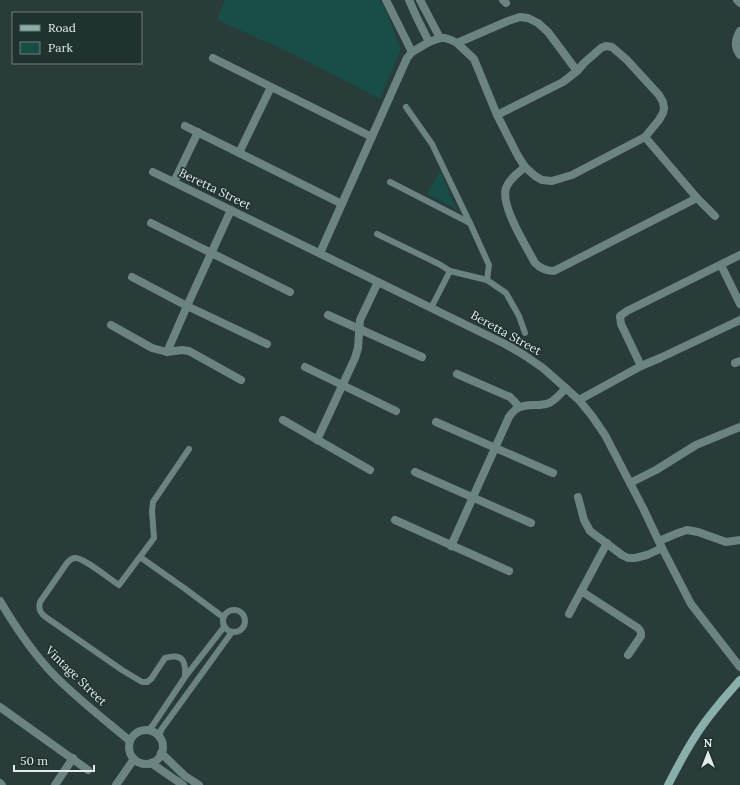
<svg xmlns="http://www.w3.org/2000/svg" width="740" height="785" viewBox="0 0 740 785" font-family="Lora,serif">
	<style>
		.green { fill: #194d48 }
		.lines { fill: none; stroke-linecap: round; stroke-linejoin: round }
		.lane { stroke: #6c8481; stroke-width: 6 }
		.street { stroke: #6c8481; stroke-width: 8 }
		.secondary { stroke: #88afaa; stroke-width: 8 }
		.labels { text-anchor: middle; stroke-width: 3; stroke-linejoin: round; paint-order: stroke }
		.street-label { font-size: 12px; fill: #e2edeb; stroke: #20322f }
	</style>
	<rect width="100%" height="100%" fill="#2a3c3a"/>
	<!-- green -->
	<g class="green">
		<path d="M225,0H380L384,7L401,49L380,99L289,52L217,20Z"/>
		<path d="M440,171L456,209L427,194Z"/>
	</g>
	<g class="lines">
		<!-- lane -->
		<g class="lane">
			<path d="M406,107L432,144L470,223L489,265L487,280"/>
			<path d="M390,182L470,223"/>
			<path d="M377,234L439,264L450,271L487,280L506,293L519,316L525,333"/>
			<path d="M431,308L450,271"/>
			<path d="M140,557L184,588L223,617"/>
			<circle cx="234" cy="621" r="11"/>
			<path d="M185,677C186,661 183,653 165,658L151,679L147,682H142L122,670L47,618C41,614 38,610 40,602L67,563C69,561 71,558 75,558C83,557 111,580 119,585L154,538L152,511L153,502L189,449"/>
			<path d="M148,731L153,725L185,677L224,627"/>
			<path d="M159,738L161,730L232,632"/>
		</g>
		<!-- street -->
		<g class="street">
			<path d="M386,0L412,52"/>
			<path d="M409,0L417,18L429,42"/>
			<path d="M420,0L440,38"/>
			<path d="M503,0L506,3"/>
			<path d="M737,0L740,3"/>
			<path d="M740,31C735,40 734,47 740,55"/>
			<path d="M213,58L372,137"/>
			<path d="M497,115L563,82L577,71"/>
			<path d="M185,126L342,204"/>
			<path d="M645,137L697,198L715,216"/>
			<path d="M239,153L271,87"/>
			<path d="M525,167C518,173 509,179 506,188C500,205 526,246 535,263C541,269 546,271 554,271L697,198"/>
			<path d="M153,172L505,344L524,355L543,368L579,400L592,416L605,435L643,508L662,548L691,604L740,667"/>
			<path d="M174,182L198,132"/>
			<path d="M151,223L290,292"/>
			<path d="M320,253L407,58L412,52L429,42L440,38H445L451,40L457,43L474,59L497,115L518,156L525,167L535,176L542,180L552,181L572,175L645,137L659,120L663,113L664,108L663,102L659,95L627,60L612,47L606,46L601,48L584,63L577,71L548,32L538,23L528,18L520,17L508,21L457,43"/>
			<path d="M721,265L740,304"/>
			<path d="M132,277L187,306L267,344"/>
			<path d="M328,315L422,357"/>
			<path d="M111,325L152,348L167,352L182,350L189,351L241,380"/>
			<path d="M167,352L187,306L231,210"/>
			<path d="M735,363L740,361"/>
			<path d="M641,366L621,324L620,316L627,311L740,255"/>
			<path d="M305,367L396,411"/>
			<path d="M457,374L510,397L514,401L519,407"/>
			<path d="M579,400L641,366L660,358L740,320"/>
			<path d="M283,420L370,470"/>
			<path d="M436,422L553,473"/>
			<path d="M317,440L355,358L358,348L360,320L378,282"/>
			<path d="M415,472L531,523"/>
			<path d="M630,483L656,470L696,445L740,427"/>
			<path d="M578,497L584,520L590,531L622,555L628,558H635L647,555L662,548"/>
			<path d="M395,520L509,571"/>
			<path d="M659,541L678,533L687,530L698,532L726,542L740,540"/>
			<path d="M451,546L509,417C511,414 514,410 518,408C527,403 539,407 549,403C556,400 561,393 566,388"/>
			<path d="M581,591L638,628C641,631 641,632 641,636L628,655"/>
			<path d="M0,601C16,628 34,655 56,677C79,700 105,720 130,741"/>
			<path d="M569,614L607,543"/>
			<path d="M0,707L88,770"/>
			<circle cx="146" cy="747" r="17"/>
			<path d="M161,753L185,776L199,785"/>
			<path d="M151,763L183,785"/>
			<path d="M0,783L2,785"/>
			<path d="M55,785L73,758"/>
			<path d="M116,785L134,759"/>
		</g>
		<!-- secondary -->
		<path class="secondary" d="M668,785C680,762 692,739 708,718C718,705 729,692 740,680"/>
	</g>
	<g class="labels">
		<!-- street labels -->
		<g class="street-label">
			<text transform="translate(215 189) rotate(26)" y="4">Beretta Street</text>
			<text transform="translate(506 333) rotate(29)" y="4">Beretta Street</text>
			<text transform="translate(76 676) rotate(44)" y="4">Vintage Street</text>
		</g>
	</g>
	<!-- legend -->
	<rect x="12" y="12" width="130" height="52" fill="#20322f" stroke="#6e7d7a"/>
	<rect x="20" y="25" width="20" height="6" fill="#88afaa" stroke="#6e7d7a"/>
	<text x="48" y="32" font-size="12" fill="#e2edeb">Road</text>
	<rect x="20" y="42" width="20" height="12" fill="#194d48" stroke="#6e7d7a"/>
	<text x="48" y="52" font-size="12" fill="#e2edeb">Park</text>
	<!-- north arrow -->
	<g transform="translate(708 753)" stroke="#20322f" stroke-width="3" paint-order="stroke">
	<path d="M0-3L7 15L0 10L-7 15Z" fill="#e2edeb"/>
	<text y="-6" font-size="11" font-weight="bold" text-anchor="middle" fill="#e2edeb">N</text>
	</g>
	<!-- scale -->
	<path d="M14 765v6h80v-6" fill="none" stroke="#e2edeb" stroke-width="2"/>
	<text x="20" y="765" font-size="12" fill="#e2edeb" stroke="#20322f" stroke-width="3" paint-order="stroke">50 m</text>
</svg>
